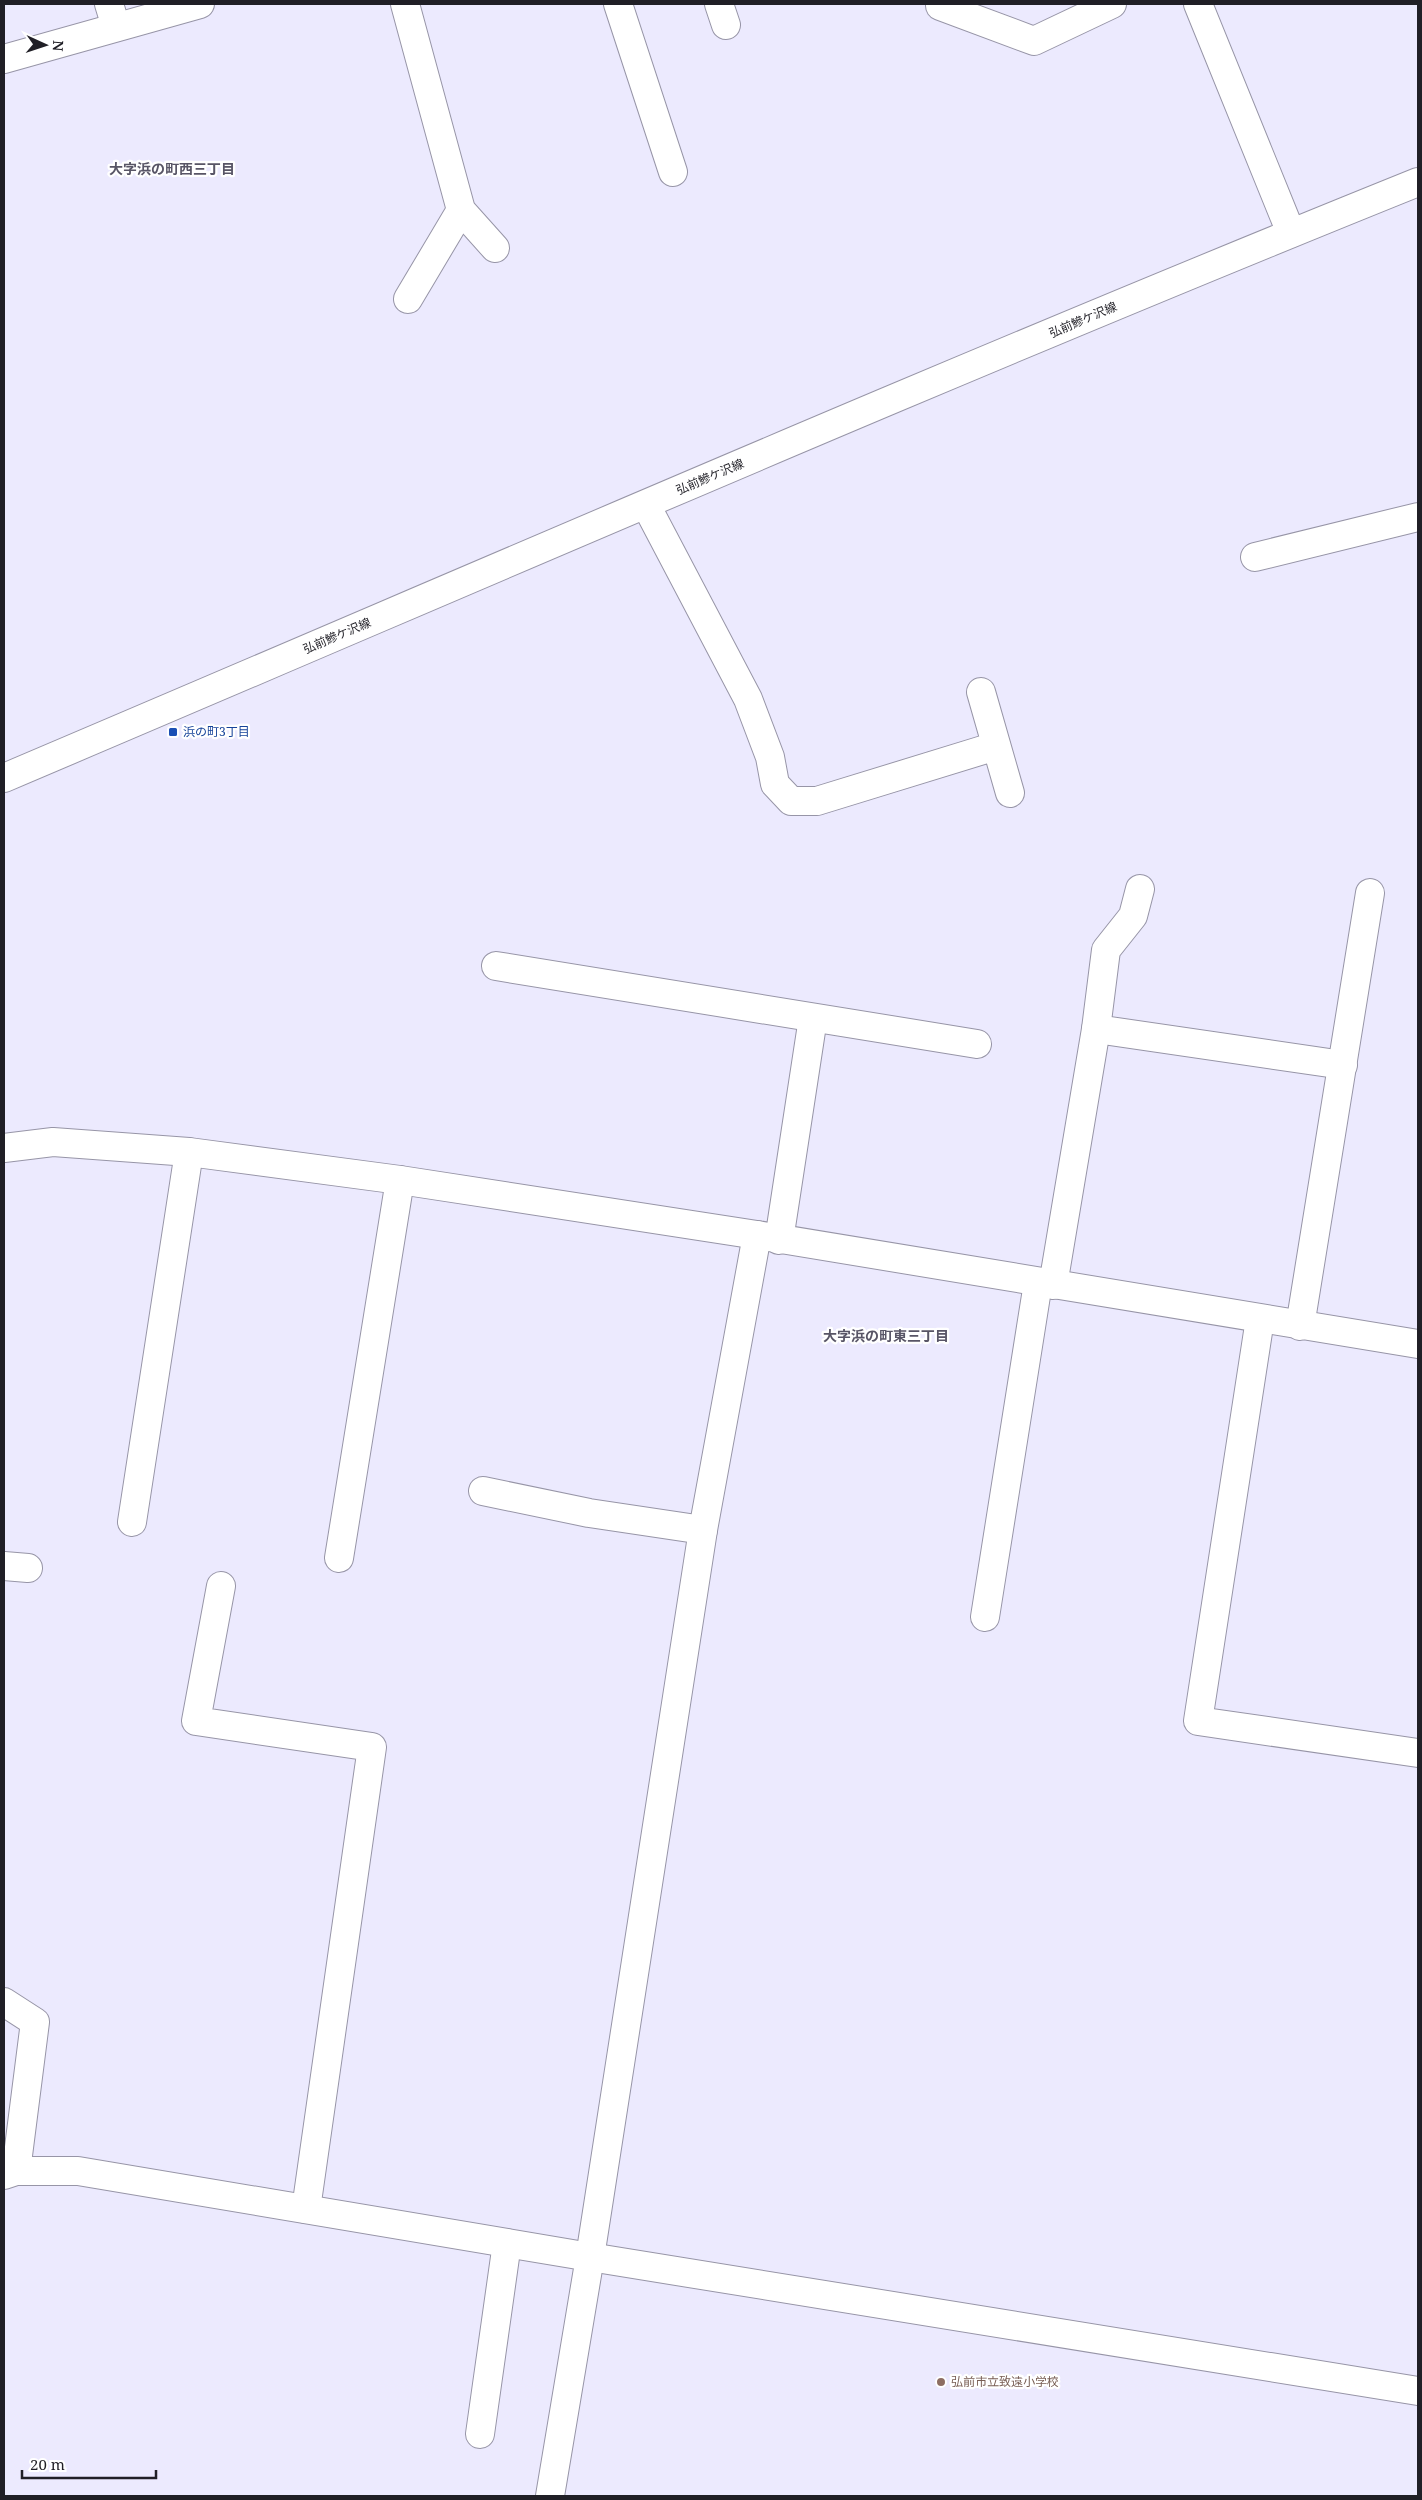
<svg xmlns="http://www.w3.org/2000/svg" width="1422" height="2500" viewBox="0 0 1422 2500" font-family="'Noto Serif','Noto Sans JP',serif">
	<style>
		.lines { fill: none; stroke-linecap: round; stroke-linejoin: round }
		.minor-casing { stroke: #9795a7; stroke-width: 30 }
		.major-casing { stroke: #9795a7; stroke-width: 30 }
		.minor { stroke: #fff; stroke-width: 28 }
		.major { stroke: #fff; stroke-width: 28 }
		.transit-dot { fill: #1a4fb4; stroke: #fff; stroke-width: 2 }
		.education-dot { fill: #8d6e63; stroke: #fff; stroke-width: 2 }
		.labels { text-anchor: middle; stroke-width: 4.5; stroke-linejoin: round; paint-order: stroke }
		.street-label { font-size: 12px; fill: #201f26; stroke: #fff }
		.transit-label { font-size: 12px; fill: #164399; stroke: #fff; text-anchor: start }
		.education-label { font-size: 12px; fill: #785e54; stroke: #fff; text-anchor: start }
		.neighbourhood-label { font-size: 14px; font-weight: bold; fill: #585566; stroke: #fff }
	</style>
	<rect width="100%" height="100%" fill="#eceafe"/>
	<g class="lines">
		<defs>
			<g id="minor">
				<path d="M109,4L116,27"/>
				<path d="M405,4L461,210L495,248"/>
				<path d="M618,4L673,172"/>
				<path d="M719,4L726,25"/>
				<path d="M940,4V6L1034,41L1112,4"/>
				<path d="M1198,4L1291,233"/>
				<path d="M4,59L200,4"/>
				<path d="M408,299L461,210"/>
				<path d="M646,505L748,699L770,757L775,784L791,801H817L996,746"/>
				<path d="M1255,557L1418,517"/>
				<path d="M981,692L1010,793"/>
				<path d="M496,966L977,1044"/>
				<path d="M1096,1029L1106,950L1133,916L1140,889"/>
				<path d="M4,1148L53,1142L189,1152L400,1180L757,1235L1418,1344"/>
				<path d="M779,1240L813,1018"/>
				<path d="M1053,1285L1096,1029L1343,1065"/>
				<path d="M1260,1319L1198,1721L1418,1753"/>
				<path d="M1300,1326L1370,893"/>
				<path d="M483,1491L589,1513L703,1530"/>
				<path d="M132,1522L189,1152"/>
				<path d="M339,1558L400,1180"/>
				<path d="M4,1566L28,1568"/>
				<path d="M221,1586L196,1721L372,1747L306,2209"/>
				<path d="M985,1617L1038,1283"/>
				<path d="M4,2002L35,2022L16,2171"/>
				<path d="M4,2175L16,2171H78L590,2257L1418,2391"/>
				<path d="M480,2434L507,2243"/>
				<path d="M550,2496L590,2257L703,1530L757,1235"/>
			</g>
			<path id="major" d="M4,778C475,578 944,373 1418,182"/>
		</defs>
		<!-- minor casing -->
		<use href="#minor" class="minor-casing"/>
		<!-- major casing -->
		<use href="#major" class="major-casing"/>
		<!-- minor -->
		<use href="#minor" class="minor"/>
		<!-- major -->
		<use href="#major" class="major"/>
	</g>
	<!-- markers -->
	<rect class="transit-dot" x="168" y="727" width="10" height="10" rx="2.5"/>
	<circle class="education-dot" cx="941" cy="2382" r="5"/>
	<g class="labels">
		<!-- street labels -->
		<g class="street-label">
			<text transform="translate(1083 320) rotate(-23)" y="4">弘前鰺ケ沢線</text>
			<text transform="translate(710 477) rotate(-23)" y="4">弘前鰺ケ沢線</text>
			<text transform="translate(337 636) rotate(-23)" y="4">弘前鰺ケ沢線</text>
		</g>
		<!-- transit labels -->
		<g class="transit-label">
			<text x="183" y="736">浜の町3丁目</text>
		</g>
		<!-- education labels -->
		<g class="education-label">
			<text x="951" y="2386">弘前市立致遠小学校</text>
		</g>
		<!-- neighbourhood labels -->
		<g class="neighbourhood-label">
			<text x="172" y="174">大字浜の町西三丁目</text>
			<text x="886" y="1341">大字浜の町東三丁目</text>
		</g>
	</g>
	<!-- border -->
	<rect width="1422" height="2500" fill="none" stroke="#201f26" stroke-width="10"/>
	<!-- north arrow -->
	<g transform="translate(45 45) rotate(93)" stroke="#ffffff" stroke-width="4" paint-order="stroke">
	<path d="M0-4L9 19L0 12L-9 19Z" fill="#201f26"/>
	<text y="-8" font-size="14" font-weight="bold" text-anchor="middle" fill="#201f26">N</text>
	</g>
	<!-- scale -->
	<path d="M22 2470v8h134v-8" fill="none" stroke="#201f26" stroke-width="2.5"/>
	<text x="30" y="2470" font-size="15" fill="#201f26" stroke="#ffffff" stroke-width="4" paint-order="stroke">20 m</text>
</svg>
